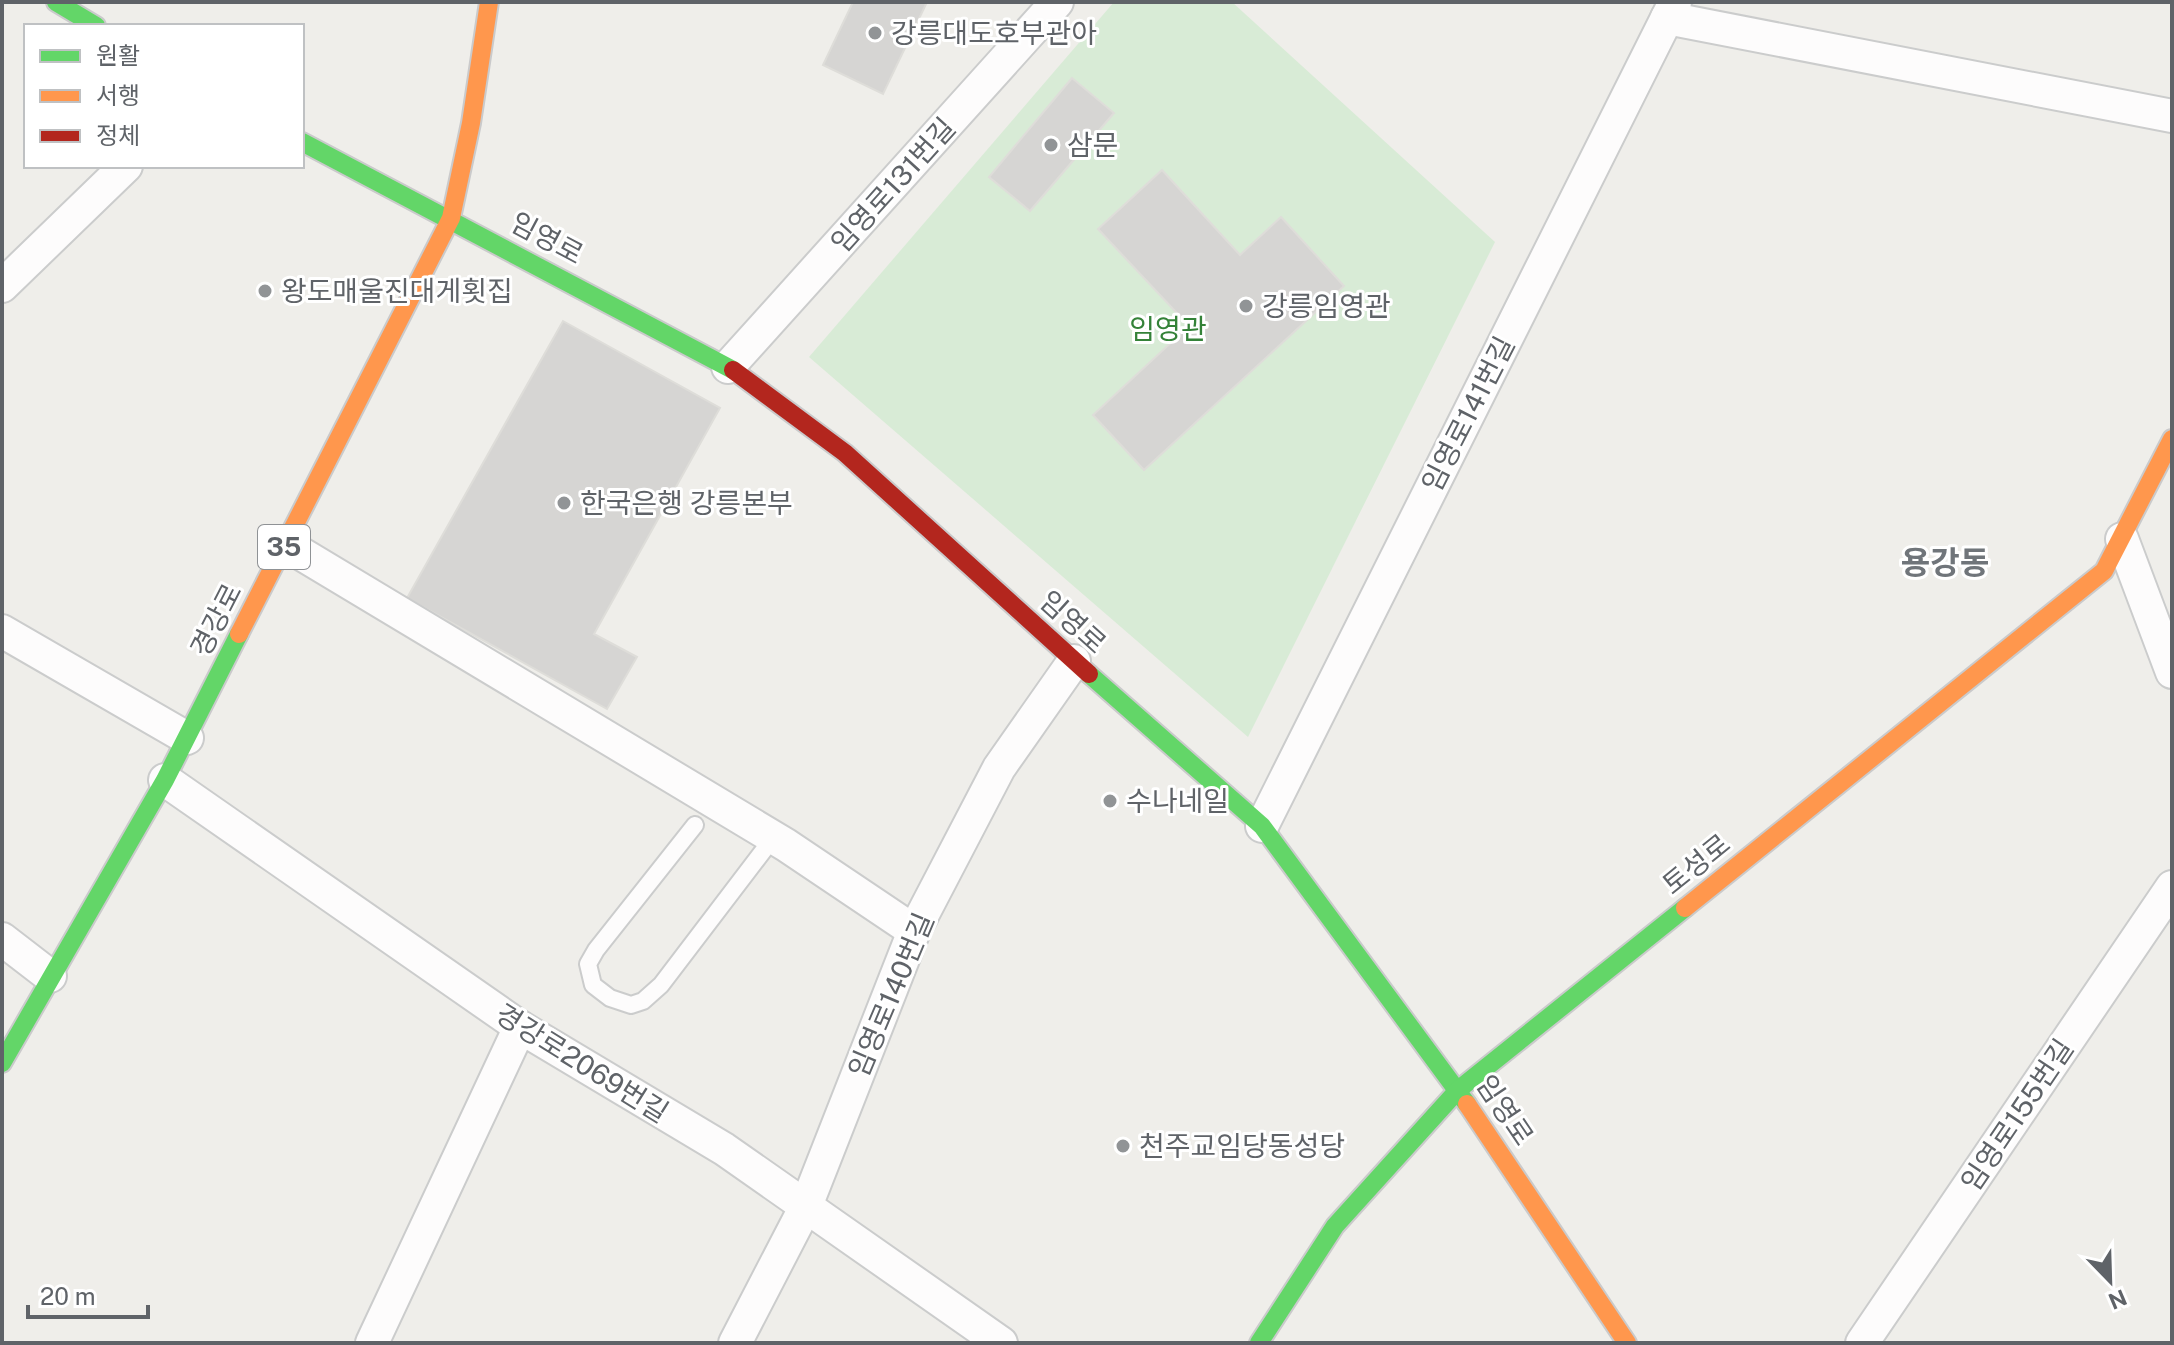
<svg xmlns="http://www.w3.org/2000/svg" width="2174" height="1345" viewBox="0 0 2174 1345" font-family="'Public Sans','Noto Sans KR',sans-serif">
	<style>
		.green { fill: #d8ebd6 }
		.building { fill: #d6d5d3; stroke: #deddd9; stroke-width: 2 }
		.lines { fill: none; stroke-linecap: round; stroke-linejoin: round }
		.lane-casing { stroke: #cbcccc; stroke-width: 20 }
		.street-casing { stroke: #cbcccc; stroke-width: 36 }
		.fast-casing { stroke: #cacacb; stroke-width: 22 }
		.slow-casing { stroke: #cacacb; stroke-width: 22 }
		.jam-casing { stroke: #cacacb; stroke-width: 22 }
		.lane { stroke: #fdfcfc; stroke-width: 16 }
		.street { stroke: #fdfcfc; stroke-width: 32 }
		.fast { stroke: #63d668; stroke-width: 18 }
		.slow { stroke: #ff974d; stroke-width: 18 }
		.jam { stroke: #b3261e; stroke-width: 18 }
		.poi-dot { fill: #919496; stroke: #fff; stroke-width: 3 }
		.labels { text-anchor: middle; stroke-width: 6; stroke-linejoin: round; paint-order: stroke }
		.shield { fill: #fff; stroke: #8f9295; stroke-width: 2 }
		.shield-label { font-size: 26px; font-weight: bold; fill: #5f6368 }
		.poi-label { font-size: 28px; fill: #5f6368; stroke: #fff; text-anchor: start }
		.street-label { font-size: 28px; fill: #5f6368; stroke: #fff }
		.park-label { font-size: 28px; fill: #348238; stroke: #fff }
		.quarter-label { font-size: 32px; font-weight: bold; fill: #70757a; stroke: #fff }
	</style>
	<rect width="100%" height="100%" fill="#efeeea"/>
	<!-- green -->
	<path class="green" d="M1114,2H1232L1495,242L1248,737L809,357Z"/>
	<!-- building -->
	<g class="building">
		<path d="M853,2H927L883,94L823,65Z"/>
		<path d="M1072,78L1114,113L1030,211L989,177Z"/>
		<path d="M1162,170L1240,255L1281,217L1344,286L1144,470L1093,415L1189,326L1098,229Z"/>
		<path d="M563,321L720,408L594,634L637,657L607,709L407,598Z"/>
	</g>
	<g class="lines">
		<defs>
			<path id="lane" d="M695,825L596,950L588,964L593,985L610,998L631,1005L643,1001L661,985L773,838"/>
			<g id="street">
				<path d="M1667,18L2172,116"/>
				<path d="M2,286L126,166"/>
				<path d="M728,367L1057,2"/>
				<path d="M2122,539L2172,672"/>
				<path d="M285,544L786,845L914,931"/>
				<path d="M2,631L187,738"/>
				<path d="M165,780L520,1027L724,1149L1001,1343"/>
				<path d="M1262,826L1675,2"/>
				<path d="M2,939L50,976"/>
				<path d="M372,1343L520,1027"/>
				<path d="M735,1343L806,1206L914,931L999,768L1074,661"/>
				<path d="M1862,1343L2172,887"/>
			</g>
			<g id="fast">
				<path d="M56,2L96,26"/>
				<path d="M302,142L733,370"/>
				<path d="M1089,674L1262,826L1467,1104"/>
				<path d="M2,1063L165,780L239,634"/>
				<path d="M1259,1343L1335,1226L1458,1090L1685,908"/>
			</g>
			<g id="slow">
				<path d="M239,634L451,218L471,123L489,2"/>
				<path d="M1685,908L2104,571L2172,439"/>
				<path d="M1467,1104L1627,1343"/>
			</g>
			<path id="jam" d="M733,370L845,453L1089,674"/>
		</defs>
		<!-- lane casing -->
		<use href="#lane" class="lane-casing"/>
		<!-- street casing -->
		<use href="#street" class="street-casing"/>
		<!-- fast casing -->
		<use href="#fast" class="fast-casing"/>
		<!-- slow casing -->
		<use href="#slow" class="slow-casing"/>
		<!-- jam casing -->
		<use href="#jam" class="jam-casing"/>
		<!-- lane -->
		<use href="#lane" class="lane"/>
		<!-- street -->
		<use href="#street" class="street"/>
		<!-- fast -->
		<use href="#fast" class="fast"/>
		<!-- slow -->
		<use href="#slow" class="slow"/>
		<!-- jam -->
		<use href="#jam" class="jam"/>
	</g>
	<!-- markers -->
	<g class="poi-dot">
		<circle cx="875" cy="33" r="8"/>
		<circle cx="1051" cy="145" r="8"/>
		<circle cx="265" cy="291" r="8"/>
		<circle cx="1246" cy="306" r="8"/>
		<circle cx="564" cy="503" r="8"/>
		<circle cx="1110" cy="801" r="8"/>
		<circle cx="1123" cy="1146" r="8"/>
	</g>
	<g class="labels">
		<!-- shield labels -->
		<rect class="shield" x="258" y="525" width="52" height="44" rx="6"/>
		<g class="shield-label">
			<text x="284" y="556">35</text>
		</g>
		<!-- poi labels -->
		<g class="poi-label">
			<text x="891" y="43">강릉대도호부관아</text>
			<text x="1067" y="155">삼문</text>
			<text x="281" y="301">왕도매울진대게횟집</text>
			<text x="1262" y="316">강릉임영관</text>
			<text x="580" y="513">한국은행 강릉본부</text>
			<text x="1126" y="811">수나네일</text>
			<text x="1139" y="1156">천주교임당동성당</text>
		</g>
		<!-- street labels -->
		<g class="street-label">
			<text transform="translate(893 185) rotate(-48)" y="10">임영로131번길</text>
			<text transform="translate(547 238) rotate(28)" y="10">임영로</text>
			<text transform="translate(1468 414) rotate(-63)" y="10">임영로141번길</text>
			<text transform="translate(216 620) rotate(-63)" y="10">경강로</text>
			<text transform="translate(1073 622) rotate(42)" y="10">임영로</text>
			<text transform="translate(1696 864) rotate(-39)" y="10">토성로</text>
			<text transform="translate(891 995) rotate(-67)" y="10">임영로140번길</text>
			<text transform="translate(582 1063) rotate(32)" y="10">경강로2069번길</text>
			<text transform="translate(1505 1110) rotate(56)" y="10">임영로</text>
			<text transform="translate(2017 1115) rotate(-56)" y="10">임영로155번길</text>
		</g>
		<!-- park labels -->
		<g class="park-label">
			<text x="1168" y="339">임영관</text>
		</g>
		<!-- quarter labels -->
		<g class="quarter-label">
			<text x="1945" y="574">용강동</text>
		</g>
	</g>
	<!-- border -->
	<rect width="2174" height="1345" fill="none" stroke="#5f6368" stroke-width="8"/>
	<!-- legend -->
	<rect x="24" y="24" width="280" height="144" fill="#ffffff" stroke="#bfc1c3" stroke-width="2"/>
	<rect x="40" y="50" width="40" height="12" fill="#63d668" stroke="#bfc1c3" stroke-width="2"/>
	<text x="96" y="64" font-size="24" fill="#5f6368">원활</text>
	<rect x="40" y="90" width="40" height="12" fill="#ff974d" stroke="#bfc1c3" stroke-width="2"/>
	<text x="96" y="104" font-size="24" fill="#5f6368">서행</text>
	<rect x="40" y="130" width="40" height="12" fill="#b3261e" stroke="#bfc1c3" stroke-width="2"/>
	<text x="96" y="144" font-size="24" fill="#5f6368">정체</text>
	<!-- north arrow -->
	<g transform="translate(2110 1281) rotate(157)" stroke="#ffffff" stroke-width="6" paint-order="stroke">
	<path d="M0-6L14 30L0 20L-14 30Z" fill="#5f6368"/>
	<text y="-12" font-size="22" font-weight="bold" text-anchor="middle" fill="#5f6368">N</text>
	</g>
	<!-- scale -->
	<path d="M28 1305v12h120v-12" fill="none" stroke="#5f6368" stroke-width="4"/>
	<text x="40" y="1305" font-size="24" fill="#5f6368" stroke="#ffffff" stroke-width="6" paint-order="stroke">20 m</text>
</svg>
